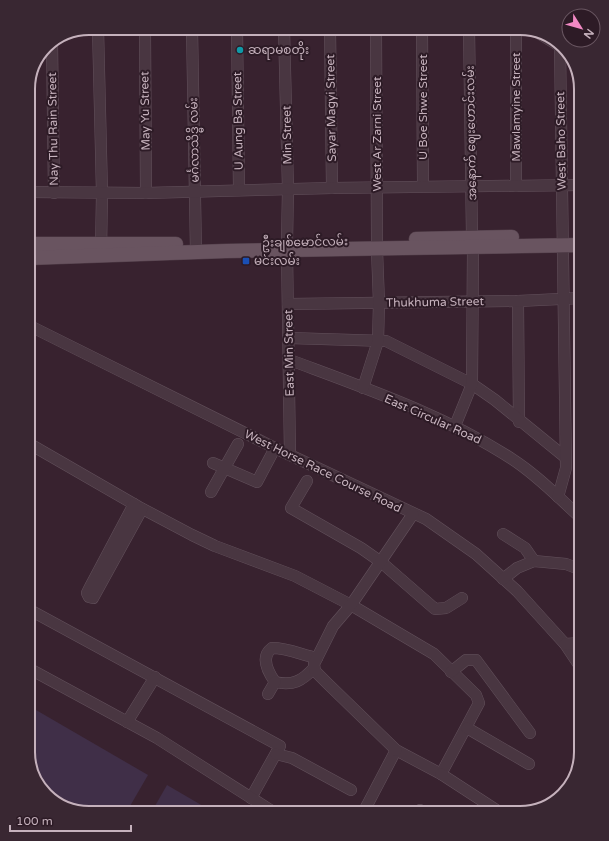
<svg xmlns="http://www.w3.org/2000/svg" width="609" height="841" viewBox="0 0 609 841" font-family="'Varela Round','Noto Sans Myanmar',sans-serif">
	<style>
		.green { fill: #402f48 }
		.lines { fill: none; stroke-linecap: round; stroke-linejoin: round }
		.minor-casing { stroke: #63515c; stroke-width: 12 }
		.major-casing { stroke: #523f4a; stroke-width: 15 }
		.minor { stroke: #493641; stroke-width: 11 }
		.major { stroke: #695460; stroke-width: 14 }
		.culture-dot { fill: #0f9aa8; stroke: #2d1b26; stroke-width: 1.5 }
		.transit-dot { fill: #1a4fb4; stroke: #2d1b26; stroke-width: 1.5 }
		.labels { text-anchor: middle; stroke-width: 4; stroke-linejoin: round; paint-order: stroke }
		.poi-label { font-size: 12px; fill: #c5b1bc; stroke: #2d1b26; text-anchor: start }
		.street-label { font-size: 12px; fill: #c5b1bc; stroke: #2d1b26 }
		.rim { fill: none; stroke: #c5b1bc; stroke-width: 2 }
	</style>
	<rect width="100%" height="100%" fill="#38222f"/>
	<!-- green -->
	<g class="green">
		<path d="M36,710L148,775L126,813H85L58,805L36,783L28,752V724Z"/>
		<path d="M167,785L215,813H151Z"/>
	</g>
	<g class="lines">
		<defs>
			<g id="minor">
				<path d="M98,28L102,193L101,251"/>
				<path d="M145,28L146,193"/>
				<path d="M192,28L196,252"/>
				<path d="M237,28L239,190"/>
				<path d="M284,28L288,189L287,243"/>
				<path d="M330,28L332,188"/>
				<path d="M376,28L377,241"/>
				<path d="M422,28L423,186"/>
				<path d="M469,28L472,237"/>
				<path d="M516,28V186"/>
				<path d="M535,31L561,47"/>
				<path d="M52,42L54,193"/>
				<path d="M28,192L146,193L332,188L581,185"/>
				<path d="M287,251L290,455"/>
				<path d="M518,301L519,422"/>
				<path d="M288,304L518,301L581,298"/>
				<path d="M28,325L275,448L426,519L476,554L517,591L565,644L581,668"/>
				<path d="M289,338L386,341L472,384L495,400L565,457"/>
				<path d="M290,360C365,388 444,415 512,459C537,475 559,498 581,518"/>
				<path d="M363,388L378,341L379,303L377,250"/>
				<path d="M455,426L472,384L473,248"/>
				<path d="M28,443L139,507L192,535L215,546L295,576L351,605L434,654L476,695L479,703L441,774L396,750L363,813"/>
				<path d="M213,463L257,482L275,448"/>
				<path d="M307,481L291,508L361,548L381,562L435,609L446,608L462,598"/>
				<path d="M211,492L238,444"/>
				<path d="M558,497L566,468L560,46"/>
				<path d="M134,504L91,585L87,593L89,597L93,598L142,509"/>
				<path d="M503,534L525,548L534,561"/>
				<path d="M503,579L517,568L534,561L566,564L579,569"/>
				<path d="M28,609L280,746L251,798"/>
				<path d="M565,644L581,643"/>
				<path d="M28,668L157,738L275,813"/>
				<path d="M314,668C302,681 293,686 275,682C268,672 260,657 272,648C288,648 302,655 317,658"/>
				<path d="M451,672L466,660H476L530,733"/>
				<path d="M268,694L275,682"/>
				<path d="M127,722L155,677"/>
				<path d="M467,728L529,764"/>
				<path d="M396,750L327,683L315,671L314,664L333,626L351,605L413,514"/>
				<path d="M276,754L292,758L351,790"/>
				<path d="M441,774L501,813"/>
				<path d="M418,813L420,810"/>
			</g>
			<g id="major">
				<path d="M416,239L512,237"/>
				<path d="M28,244H176"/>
				<path d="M28,258L226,251L581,245"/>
			</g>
		</defs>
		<!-- minor casing -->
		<use href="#minor" class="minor-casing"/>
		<!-- major casing -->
		<use href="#major" class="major-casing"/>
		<!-- minor -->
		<use href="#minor" class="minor"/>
		<!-- major -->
		<use href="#major" class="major"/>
	</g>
	<!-- markers -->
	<circle class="culture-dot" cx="240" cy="50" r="4"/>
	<rect class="transit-dot" x="242" y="257" width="8" height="8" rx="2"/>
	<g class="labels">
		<!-- poi labels -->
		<g class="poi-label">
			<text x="248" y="54">ဆရာမစတိုး</text>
			<text x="254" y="265">မင်းလမ်း</text>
		</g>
		<!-- street labels -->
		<g class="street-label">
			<text transform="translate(423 107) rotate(-90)" y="4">U Boe Shwe Street</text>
			<text transform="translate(516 107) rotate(-90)" y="4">Mawlamyine Street</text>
			<text transform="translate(331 108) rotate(-91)" y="4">Sayar Magyi Street</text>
			<text transform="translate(145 111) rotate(-91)" y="4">May Yu Street</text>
			<text transform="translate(238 121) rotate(-91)" y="4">U Aung Ba Street</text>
			<text transform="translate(53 129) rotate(-91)" y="4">Nay Thu Rain Street</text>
			<text transform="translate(471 133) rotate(-91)" y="4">အနောက် ဈေးဟောင်းလမ်း</text>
			<text transform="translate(377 134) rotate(-90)" y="4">West Ar Zarni Street</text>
			<text transform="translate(287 135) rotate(-91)" y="4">Min Street</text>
			<text transform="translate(194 140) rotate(-91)" y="4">မင်္ဂလာသိဒ္ဓိ လမ်း</text>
			<text transform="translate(561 141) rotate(-91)" y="4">West Baho Street</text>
			<text transform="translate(305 242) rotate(-1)" y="4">ဦးချစ်မောင်လမ်း</text>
			<text transform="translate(435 302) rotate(-1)" y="4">Thukhuma Street</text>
			<text transform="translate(289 353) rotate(-91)" y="4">East Min Street</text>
			<text transform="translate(433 419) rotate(24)" y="4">East Circular Road</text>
			<text transform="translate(323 471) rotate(26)" y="4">West Horse Race Course Road</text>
		</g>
	</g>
	<!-- crop -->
	<path d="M0 0H609V841H0ZM89 35H520A54 54 0 0 1 574 89V752A54 54 0 0 1 520 806H89A54 54 0 0 1 35 752V89A54 54 0 0 1 89 35Z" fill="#392732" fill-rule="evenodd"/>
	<path class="rim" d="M89 35H520A54 54 0 0 1 574 89V752A54 54 0 0 1 520 806H89A54 54 0 0 1 35 752V89A54 54 0 0 1 89 35Z"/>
	<!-- north arrow -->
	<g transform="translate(581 28) rotate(127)"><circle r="19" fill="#2d1b26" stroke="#6a5762"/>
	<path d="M0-3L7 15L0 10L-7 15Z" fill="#f289c4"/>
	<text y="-6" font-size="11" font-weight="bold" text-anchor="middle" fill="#c5b1bc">N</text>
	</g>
	<!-- scale -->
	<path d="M10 825v6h121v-6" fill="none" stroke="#c5b1bc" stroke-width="2"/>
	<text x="16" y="825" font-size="12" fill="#c5b1bc" stroke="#2d1b26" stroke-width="3" paint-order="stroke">100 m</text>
</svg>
